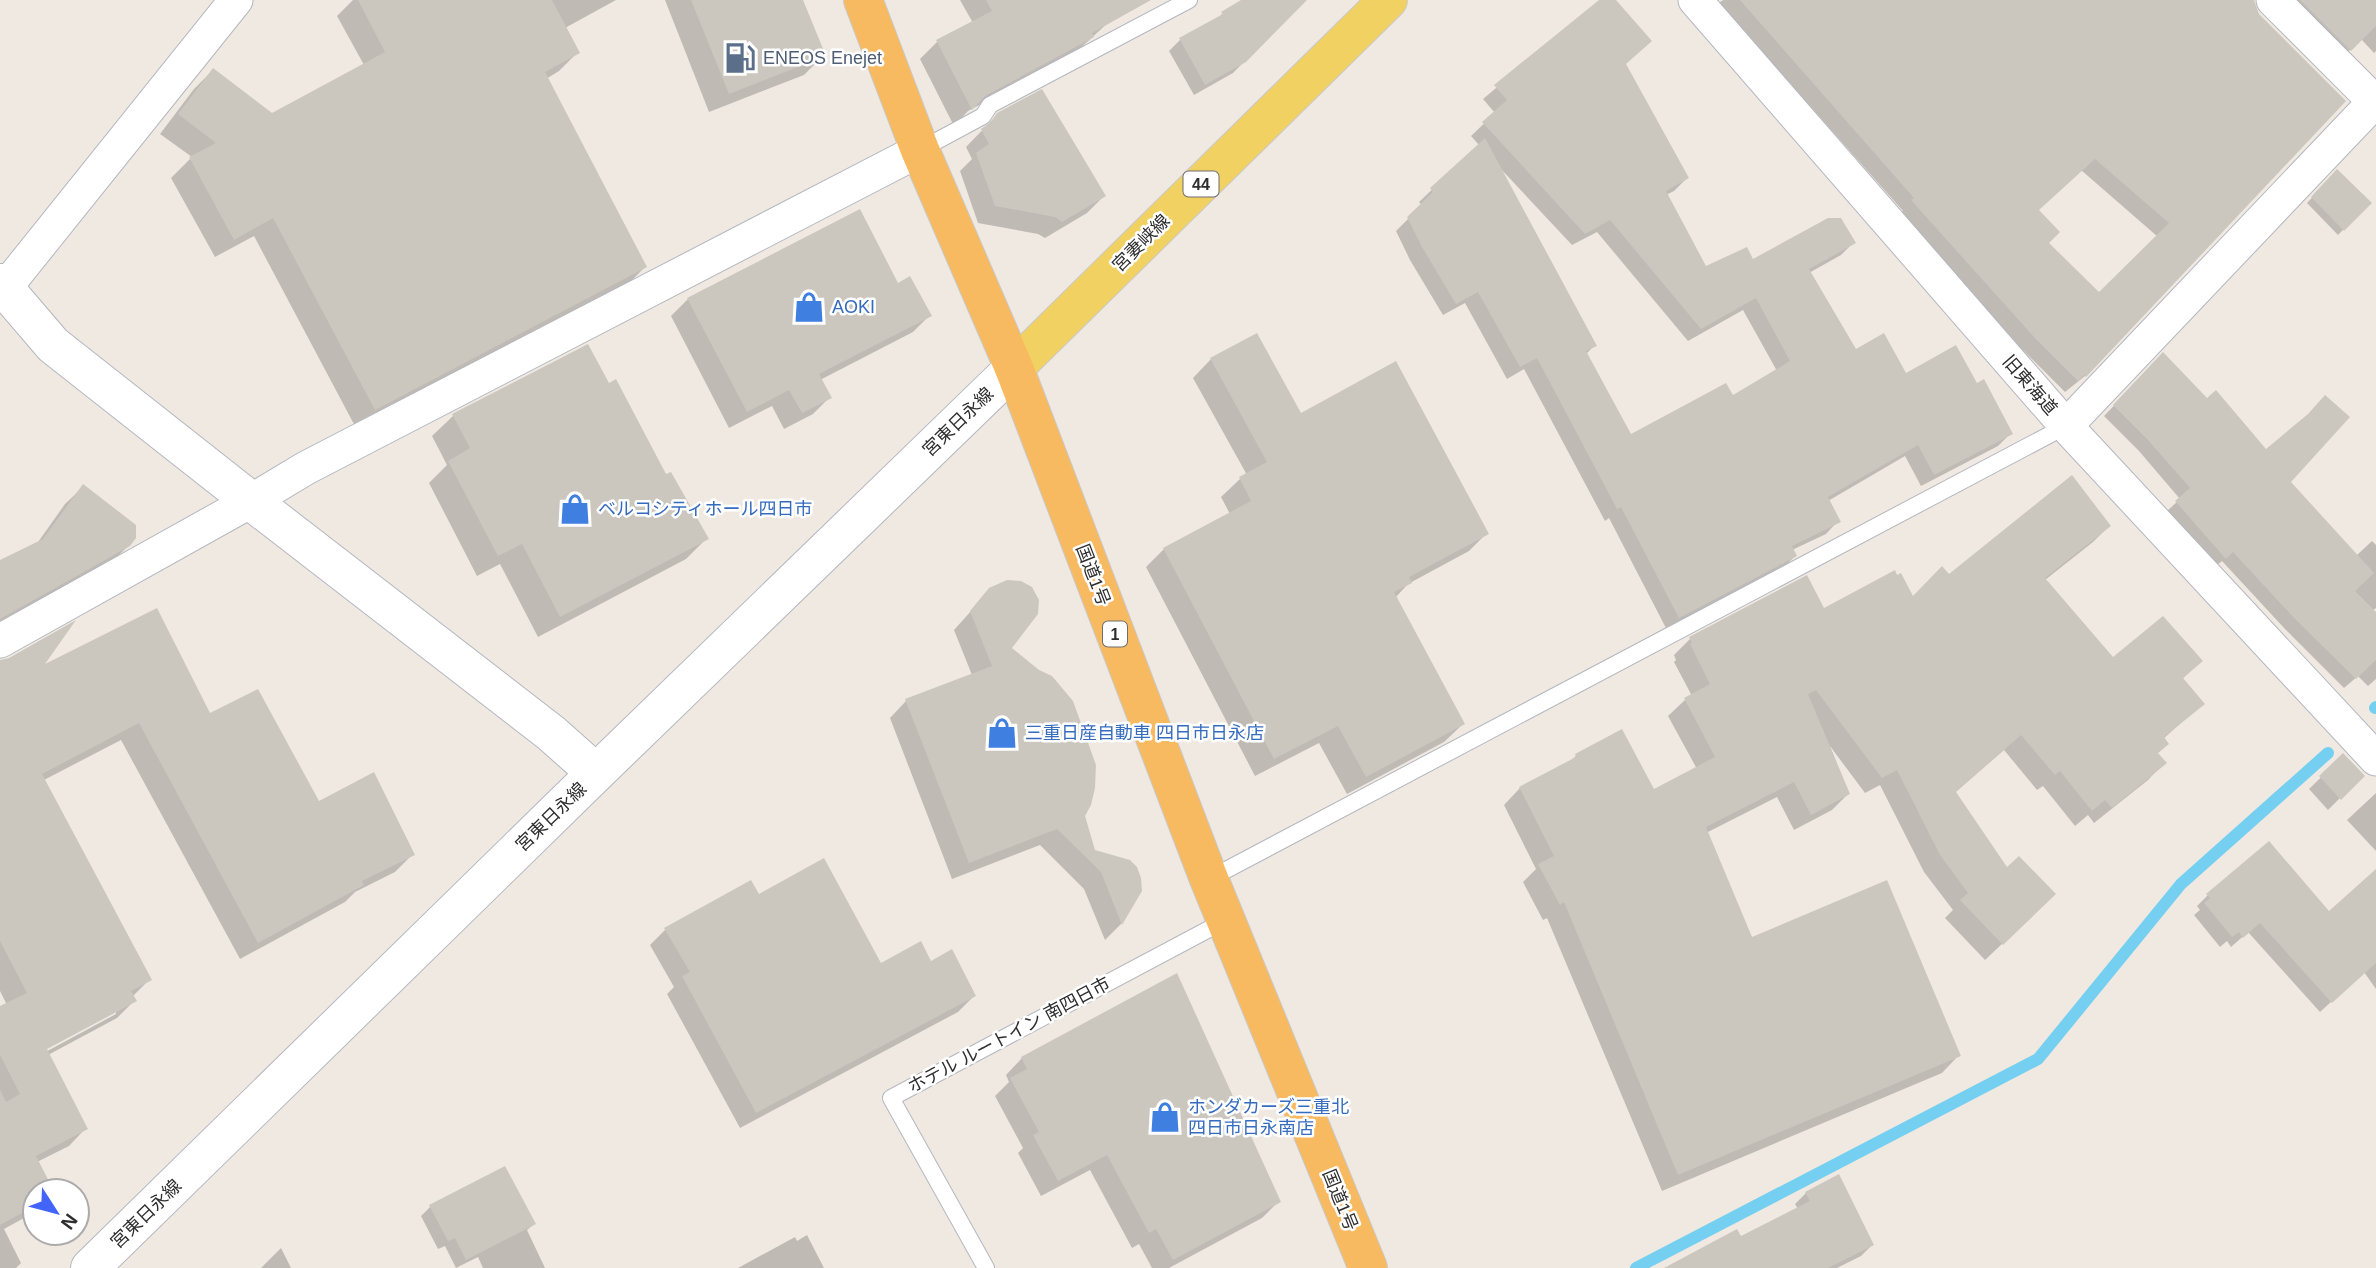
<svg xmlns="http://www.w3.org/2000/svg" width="2376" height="1268" viewBox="0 0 2376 1268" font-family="Helvetica,'Noto Sans JP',sans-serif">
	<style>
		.shadow { fill: #0003; fill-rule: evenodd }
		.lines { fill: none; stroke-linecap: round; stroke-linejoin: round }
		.stream { stroke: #75cff0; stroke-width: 12 }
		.building { fill: #cbc7bf; fill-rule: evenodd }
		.service-casing { stroke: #b4b7c1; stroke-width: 18 }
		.minor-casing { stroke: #b4b7c1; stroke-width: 35 }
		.tertiary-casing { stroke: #b4b7c1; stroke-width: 40 }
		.secondary-casing { stroke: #b4b7c1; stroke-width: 40 }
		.primary-casing { stroke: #c9c9c9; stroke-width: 40 }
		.trunk-casing { stroke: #c9c9c9; stroke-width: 40 }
		.service { stroke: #fff; stroke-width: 16 }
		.minor { stroke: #fff; stroke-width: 33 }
		.tertiary { stroke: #fff; stroke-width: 38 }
		.secondary { stroke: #fff; stroke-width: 38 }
		.primary { stroke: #f2d163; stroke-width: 38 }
		.trunk { stroke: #f8ba60; stroke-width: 38 }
		.labels { text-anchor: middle; stroke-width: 5; stroke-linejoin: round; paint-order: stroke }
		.shield { fill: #fff; stroke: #6d6d6d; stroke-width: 2 }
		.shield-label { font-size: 16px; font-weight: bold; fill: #2e2e2e }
		.service-label { font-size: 18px; fill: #4e5e75; stroke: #fff; text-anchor: start }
		.street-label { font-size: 18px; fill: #2e2e2e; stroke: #fff }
		.shop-label { font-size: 18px; fill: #366cbe; stroke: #fff; text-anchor: start }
	</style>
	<rect width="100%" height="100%" fill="#efe9e1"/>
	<!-- shadow -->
	<g class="shadow">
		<path d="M353,0H616L565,28L578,52L559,71L546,79L645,267L626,286L356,428L254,236L215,257L171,178L192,157L160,134L194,89L213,70L272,115L364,65L337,16Z"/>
		<path d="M665,0H802L823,56L804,75L709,112Z"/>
		<path d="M960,0H1101L1111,20L1075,53L968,111L954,126L920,59L937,42L973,23Z"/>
		<path d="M1244,0H1281L1289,16L1233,73L1194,95L1169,51L1180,40L1216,20L1223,13Z"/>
		<path d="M1601,0H1614L1624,65L1687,178L1674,191L1666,195L1706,268L1853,243L1841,255L1809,273L1855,351L1906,375L1976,385L2011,433L1998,446L1921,486L1905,456L1828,501L1838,521L1826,534L1792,550L1795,556L1783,568L1667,630L1609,518L1605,521L1524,369L1507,379L1465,303L1443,315L1410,260L1396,231L1422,205L1419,202L1479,145L1471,136L1495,113L1483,99ZM1500,168L1572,245L1597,232L1688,341L1743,310L1777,371L1732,398L1630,436L1586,354L1595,345Z"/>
		<path d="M1723,0H2253L2258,14L2344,101L2085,376L2065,392L2022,349L1900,214L1903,211L1719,3ZM2081,170L2158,237L2099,295L2047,243L2037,211Z"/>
		<path d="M2276,0H2376V51L2374,53L2361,39L2338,62Z"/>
		<path d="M998,114L1104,196L1087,213L1045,238L1038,234L978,223L960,171L972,159L966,147Z"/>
		<path d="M2337,172L2369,203L2338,235L2307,203Z"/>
		<path d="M898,285L929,316L913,332L820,380L830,397L813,414L784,429L772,406L729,428L671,316L688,299Z"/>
		<path d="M2163,355L2288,482L2356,556L2372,541L2376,545V608L2372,611L2376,615V679L2368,686L2358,676L2344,688L2285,629L2222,561L2214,568L2166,512L2180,499L2139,451L2104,416Z"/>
		<path d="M1211,359L1487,533L1469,551L1408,584L1395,598L1463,724L1444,742L1347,794L1319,743L1255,776L1146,567L1164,549L1230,514L1221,497L1240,479L1247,475L1193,378Z"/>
		<path d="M608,385L707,538L686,559L538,637L500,564L477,576L429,483L447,465L432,436L453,416Z"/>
		<path d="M83,487L129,545L111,563L0,625V562L36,545L65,504Z"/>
		<path d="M2109,526L2093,542L2045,580L2113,660L2201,661L2182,679L2202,704L2163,739L2156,754L2164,763L2148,780L2094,823L2088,815L2075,826L2043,786L2037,790L2004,750L1954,793L2037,911L1985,960L1945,918L1953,910L1924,872L1880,785L1865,793L1830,746L1848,794L1832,810L1794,830L1777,797L1706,833L1751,940L1958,1056L1942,1073L1662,1191L1547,918L1543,920L1523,882L1536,869L1504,805L1520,788L1567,764L1576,756L1653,791L1697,769L1668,716L1685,700L1692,696L1674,662L1676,660L1674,655L1690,639L1823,610L1912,598L1949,577Z"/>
		<path d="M990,590L1009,649L1083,815L1093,852L1140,890L1121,924L1105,940L1084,889L1040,845L952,879L890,718L906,701L972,675L954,630Z"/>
		<path d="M0,662L39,669L210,715L318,803L413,854L395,872L355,892L345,902L240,959L121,740L44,780L150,979L132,997L134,1001L117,1018L48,1055L86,1128L69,1146L37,1162L52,1191H35V1212L4,1229L21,1263L16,1268H0V1008L7,1005L0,991ZM116,1010V1014L40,1055L38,1052Z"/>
		<path d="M2343,756L2362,776L2328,810L2309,789Z"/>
		<path d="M2376,793V851L2347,820Z"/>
		<path d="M2376,871V989L2364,972L2320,1012L2248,932L2231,947L2227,941L2220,947L2194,915L2200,910L2197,906L2208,895L2328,914Z"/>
		<path d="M758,896L880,965L930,963L974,996L958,1012L740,1128L667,994L674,987L650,945L666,929Z"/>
		<path d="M1022,1058L1279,1201L1262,1218L1169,1268H1152L1139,1244L1132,1248L1090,1170L1041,1196L1018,1153L1023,1148L995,1096L1009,1082L1006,1075Z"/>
		<path d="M1806,1193L1872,1245L1861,1256L1837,1268H1668L1741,1239L1798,1209L1795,1204Z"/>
		<path d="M430,1207L534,1224L527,1230L545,1268H483L478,1257L456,1268L445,1246L438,1249L421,1216Z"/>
		<path d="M807,1235L824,1268H738L795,1237L797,1241Z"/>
		<path d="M281,1248L291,1268H261Z"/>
	</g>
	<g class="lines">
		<!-- stream -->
		<g class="stream">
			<path d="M2375,708L2376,707"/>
			<path d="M1636,1268L2038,1059L2181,884L2328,753"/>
		</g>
	</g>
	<!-- building -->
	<g class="building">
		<path d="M358,0H552L580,53L545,72L647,267L375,410L273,218L234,240L189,157L216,143L178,114L213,68L272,113L385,52Z"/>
		<path d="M691,0H803L826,56L729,94Z"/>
		<path d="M986,0H1151L1092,33L1094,37L985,96L972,110L936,40L992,11Z"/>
		<path d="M1241,0H1307L1246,62L1205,85L1179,38L1223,14L1221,12Z"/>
		<path d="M1599,0H1616L1652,41L1626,64L1689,178L1666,191L1706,266L1747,247L1753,259L1828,218H1841L1856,243L1809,269L1856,349L1884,333L1906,373L1956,345L1977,383L1984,379L2013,434L1934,475L1918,445L1828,497L1841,522L1792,546L1797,556L1679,618L1621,507L1617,509L1537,358L1520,367L1478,292L1456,304L1422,247L1407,217L1433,192L1430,188L1485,138L1597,346L1586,351L1631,434L1726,383L1733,395L1790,361L1756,298L1701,329L1610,220L1585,234L1482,122L1507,100L1494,85Z"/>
		<path d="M1740,0H2254L2259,14L2346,101L2086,377L2084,375L2078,381L2034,337L1911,200L1914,198ZM2095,159L2169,223L2099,292L2049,243L2060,232L2039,210Z"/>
		<path d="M2300,0H2376V26L2351,51Z"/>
		<path d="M1042,89L1106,196L1062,222L1055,217L995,206L976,153L989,144L981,129L991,122L997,113Z"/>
		<path d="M2337,169L2372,203L2344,231L2311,197Z"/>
		<path d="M860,209L898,283L910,276L932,316L819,374L832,398L802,413L789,390L747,412L687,298Z"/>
		<path d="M1257,333L1301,413L1396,361L1489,534L1409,577L1412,583L1394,592L1465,724L1366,777L1338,726L1274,759L1163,548L1251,501L1239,477L1267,462L1210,358Z"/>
		<path d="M588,344L609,383L616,379L666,474L671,472L709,539L560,617L522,544L498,556L448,461L470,448L452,414Z"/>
		<path d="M2163,352L2207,398L2216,390L2266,449L2308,414L2325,395L2350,417L2291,482L2374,573L2355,591L2376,612V660L2356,679L2295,619L2233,552L2226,559L2175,501L2190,488L2149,441L2113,405Z"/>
		<path d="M2072,475L2111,526L2045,578L2113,657L2163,616L2203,661L2183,678L2205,704L2164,737L2169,744L2158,753L2167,763L2112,808L2105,800L2092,811L2060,771L2055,775L2021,735L1956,792L2007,867L2019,856L2056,894L2003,945L1960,900L1968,893L1940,855L1897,770L1882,778L1816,690L1808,694L1850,794L1811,815L1794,782L1706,827L1752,937L1887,880L1961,1056L1678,1175L1564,902L1560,905L1538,864L1554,856L1519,787L1576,757L1575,754L1622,729L1654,789L1715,757L1684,698L1710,684L1690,644L1692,643L1689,637L1807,575L1824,608L1895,570L1897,575L1901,573L1913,596L1942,566L1949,574Z"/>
		<path d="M83,484L136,525V538L130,546L0,619V560L43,539Z"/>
		<path d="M1007,580L1021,581L1032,587L1039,600L1038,614L1012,648L1039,670L1052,676L1073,701L1096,765L1095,788L1091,805L1085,816L1095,850L1130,860L1137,867L1141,878L1142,891L1122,925L1101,872L1057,829L969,863L905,699L992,666L970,611L989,588Z"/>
		<path d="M157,608L210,713L258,689L319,801L374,772L415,855L362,881L364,885L258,943L139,723L42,774L152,980L131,991L137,1001L47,1049L88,1129L36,1156L54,1191H35V1206L0,1225V1090L6,1102L20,1094L0,1055V1006L27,993L0,941V660L9,658L76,620L45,664Z"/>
		<path d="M2343,753L2365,776L2341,800L2319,776Z"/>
		<path d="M2269,841L2329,911L2376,869V963L2332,1003L2260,923L2243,938L2239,932L2232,937L2204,903L2210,898L2206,894Z"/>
		<path d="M824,858L881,963L921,941L931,961L952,949L976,996L756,1113L682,976L690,972L664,928L751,880L759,894Z"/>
		<path d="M1177,973L1281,1202L1173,1260L1156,1229L1149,1233L1107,1155L1058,1181L1033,1135L1039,1132L1010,1078L1027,1069L1021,1057Z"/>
		<path d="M505,1166L536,1224L466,1260L455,1238L448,1241L429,1205Z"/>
		<path d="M1839,1174L1874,1245L1828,1268H1664L1737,1229L1741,1236L1810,1201L1805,1192Z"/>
	</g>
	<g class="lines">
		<defs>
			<g id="service">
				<path d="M920,150L983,116L990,105L1189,0"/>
				<path d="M1209,879L2066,426"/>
				<path d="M986,1268L891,1098L1226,920"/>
			</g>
			<g id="minor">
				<path d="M1695,0L2066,426L2376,759"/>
				<path d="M2273,0L2374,101"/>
				<path d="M5,288L236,0"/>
				<path d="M2066,426L2376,100"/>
				<path d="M0,641L251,501L306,468L920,150"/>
			</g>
			<path id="tertiary" d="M0,283L53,345L251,501L551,733L596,773"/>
			<path id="secondary" d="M90,1268L596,773L1014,368"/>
			<path id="primary" d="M1014,368L1388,0"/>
			<path id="trunk" d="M863,0L920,150L1014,368L1209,879L1368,1268"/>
		</defs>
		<!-- service casing -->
		<use href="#service" class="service-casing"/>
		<!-- minor casing -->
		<use href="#minor" class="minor-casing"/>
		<!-- tertiary casing -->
		<use href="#tertiary" class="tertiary-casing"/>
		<!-- secondary casing -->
		<use href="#secondary" class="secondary-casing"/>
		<!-- primary casing -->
		<use href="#primary" class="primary-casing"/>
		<!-- trunk casing -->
		<use href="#trunk" class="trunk-casing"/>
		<!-- service -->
		<use href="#service" class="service"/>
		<!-- minor -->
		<use href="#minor" class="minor"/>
		<!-- tertiary -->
		<use href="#tertiary" class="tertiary"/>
		<!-- secondary -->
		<use href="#secondary" class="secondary"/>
		<!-- primary -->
		<use href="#primary" class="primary"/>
		<!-- trunk -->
		<use href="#trunk" class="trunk"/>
	</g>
	<!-- icons -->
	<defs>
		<symbol id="fuel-bare" viewBox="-9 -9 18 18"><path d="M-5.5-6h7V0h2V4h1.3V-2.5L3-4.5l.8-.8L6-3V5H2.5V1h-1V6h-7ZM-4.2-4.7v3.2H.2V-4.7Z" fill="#5c6f8a" stroke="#fff" stroke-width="2.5" paint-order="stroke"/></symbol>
		<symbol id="shop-bare" viewBox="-9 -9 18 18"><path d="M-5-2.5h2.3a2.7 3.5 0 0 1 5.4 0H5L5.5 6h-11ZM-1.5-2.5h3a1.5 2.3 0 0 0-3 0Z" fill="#3f7fe0" stroke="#fff" stroke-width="2.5" paint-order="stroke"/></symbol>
	</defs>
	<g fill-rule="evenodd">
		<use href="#fuel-bare" x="718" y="36" width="44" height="44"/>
		<use href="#shop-bare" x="787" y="285" width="44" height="44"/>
		<use href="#shop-bare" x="553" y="487" width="44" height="44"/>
		<use href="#shop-bare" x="980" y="711" width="44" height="44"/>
		<use href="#shop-bare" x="1143" y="1095" width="44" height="44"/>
	</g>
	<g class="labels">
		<!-- shield labels -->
		<g class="shield">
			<rect x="1183.5" y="171.5" width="35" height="25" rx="5"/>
			<rect x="1103" y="621.5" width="24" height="25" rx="5"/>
		</g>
		<g class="shield-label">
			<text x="1201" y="190">44</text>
			<text x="1115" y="640">1</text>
		</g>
		<!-- service labels -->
		<g class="service-label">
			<text x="763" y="64">ENEOS Enejet</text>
		</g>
		<!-- street labels -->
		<g class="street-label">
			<text transform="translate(1141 243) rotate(-45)" y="6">宮妻峡線</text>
			<text transform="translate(2030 385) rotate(49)" y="6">旧東海道</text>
			<text transform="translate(958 422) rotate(-44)" y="6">宮東日永線</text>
			<text transform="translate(1093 575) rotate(69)" y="6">国道1号</text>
			<text transform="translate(551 817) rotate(-44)" y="6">宮東日永線</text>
			<text transform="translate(1009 1035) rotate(-28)" y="6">ホテル ルートイン 南四日市</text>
			<text transform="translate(1340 1200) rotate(68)" y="6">国道1号</text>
			<text transform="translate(146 1214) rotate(-44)" y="6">宮東日永線</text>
		</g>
		<!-- shop labels -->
		<g class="shop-label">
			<text x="832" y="313">AOKI</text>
			<text x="598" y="515">ベルコシティホール四日市</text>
			<text x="1025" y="739">三重日産自動車 四日市日永店</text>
			<text x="1188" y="1113">ホンダカーズ三重北<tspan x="1188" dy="21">四日市日永南店</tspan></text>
		</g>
	</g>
	<!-- north arrow -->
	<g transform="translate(56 1212) rotate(126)"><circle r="33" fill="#ffffff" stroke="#ababab" stroke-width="2"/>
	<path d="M0-5L12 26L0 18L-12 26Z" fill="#4264fb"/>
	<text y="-10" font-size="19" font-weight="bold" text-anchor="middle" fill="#2e2e2e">N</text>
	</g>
</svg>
